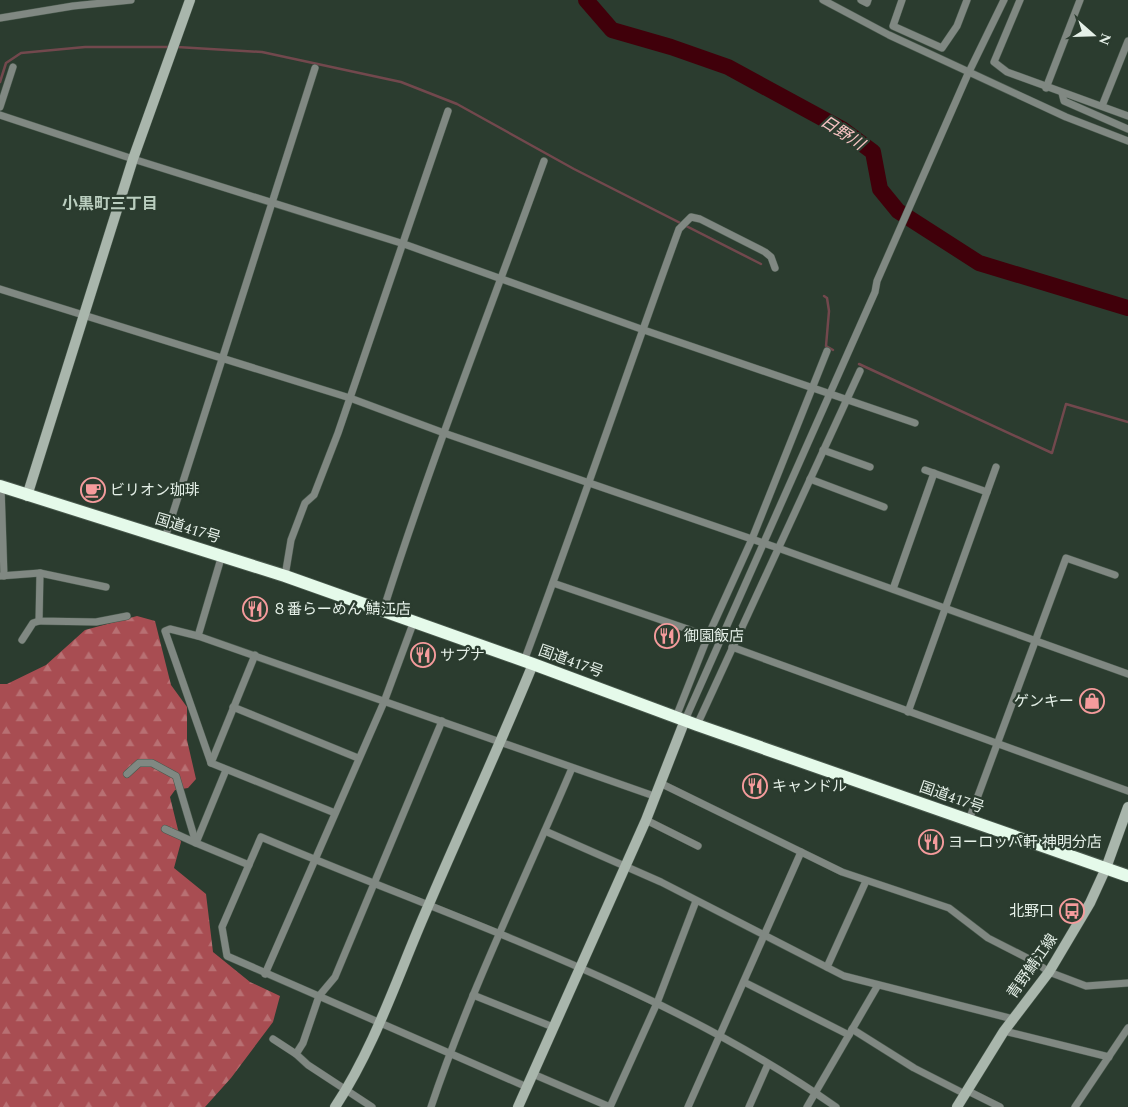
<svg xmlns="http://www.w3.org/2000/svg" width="1128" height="1107" viewBox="0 0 1128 1107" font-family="Spectral,'Noto Sans JP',serif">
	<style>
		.forest { fill: url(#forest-firs) }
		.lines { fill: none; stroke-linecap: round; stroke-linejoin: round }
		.stream { stroke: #72484d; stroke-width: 2.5 }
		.river { stroke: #40000a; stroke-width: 16 }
		.street-casing { stroke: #49594d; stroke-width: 8 }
		.secondary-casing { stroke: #49594d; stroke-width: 11 }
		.highway-casing { stroke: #49594d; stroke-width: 14 }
		.street { stroke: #808882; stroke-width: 7 }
		.secondary { stroke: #a9b6ac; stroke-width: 10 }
		.highway { stroke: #e5faea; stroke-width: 12 }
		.labels { text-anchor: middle; stroke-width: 4.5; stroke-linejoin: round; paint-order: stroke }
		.poi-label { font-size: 15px; fill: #e5f0e8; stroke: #2b3c2f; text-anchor: start }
		.street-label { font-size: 15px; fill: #e5f0e8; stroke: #2b3c2f }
		.water-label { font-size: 16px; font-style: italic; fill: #f8c4c3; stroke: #2b3c2f }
		.neighbourhood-label { font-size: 16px; font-weight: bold; fill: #bacebf; stroke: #2b3c2f }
	</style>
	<defs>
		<pattern id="forest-firs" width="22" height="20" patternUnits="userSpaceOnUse" patternTransform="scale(1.25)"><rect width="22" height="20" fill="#a84d52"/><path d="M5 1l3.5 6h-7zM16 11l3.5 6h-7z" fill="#b87073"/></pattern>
	</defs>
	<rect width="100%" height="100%" fill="#2b3c2f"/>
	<!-- forest -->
	<path class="forest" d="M137,616L155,621L171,685L187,707V740L196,779L188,788L175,790L170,797L181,842L174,868L206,894L213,952L250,982L280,996L273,1022L231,1078L205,1107H0V684H7L46,665L85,630Z"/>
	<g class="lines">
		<!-- stream -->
		<g class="stream">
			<path d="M177,47L262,52L401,82L457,104L574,169L761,264"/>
			<path d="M0,82L6,63L21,53L85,47H171"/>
			<path d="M824,296L827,298L829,311L826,346L833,350"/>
			<path d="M859,364L1052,453L1066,404L1128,422"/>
		</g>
		<!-- river -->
		<path class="river" d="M586,0L612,30L671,47L728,67L842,129L873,152L880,189L898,211L979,263L1128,308"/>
		<defs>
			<g id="street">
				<path d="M823,0L889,35L1066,117L1128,141"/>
				<path d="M861,0L867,3L868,0"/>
				<path d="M902,0L893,26L942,48L957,26L967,0"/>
				<path d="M1020,0L994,62L1007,72L1128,116"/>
				<path d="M0,18L73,6L131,0"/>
				<path d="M1046,88L1080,0"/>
				<path d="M1062,93L1064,101L1128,129"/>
				<path d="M1102,106L1128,41"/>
				<path d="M0,107L13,67"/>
				<path d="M0,115L133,159L404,244L641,329L915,423"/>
				<path d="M0,289L350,398L444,433L778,548L1128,674"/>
				<path d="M823,450L870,467"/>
				<path d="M925,470L987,492"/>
				<path d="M810,479L884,507"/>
				<path d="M1,487L4,576"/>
				<path d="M165,538L315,68"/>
				<path d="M222,555L198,636L654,796"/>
				<path d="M40,573L39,621L96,622L127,616"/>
				<path d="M0,576L40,573L106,587"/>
				<path d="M285,576L291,540L305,503L314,495L338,433L448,111"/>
				<path d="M553,583L708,636"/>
				<path d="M893,589L934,473"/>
				<path d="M383,611C431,459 490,311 544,161"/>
				<path d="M198,636L170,629L165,631L211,763"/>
				<path d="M22,640L33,623L39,621"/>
				<path d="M732,647L1128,791"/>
				<path d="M255,655L211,763L335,813"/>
				<path d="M524,661C578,517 627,372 679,229L691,217L700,219L765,252L771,257L775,268"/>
				<path d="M233,707L358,758"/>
				<path d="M908,712L996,467"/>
				<path d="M676,717L708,636L752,539L827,351"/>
				<path d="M685,720L875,292L877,281L967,76L1004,0"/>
				<path d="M697,725L860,371"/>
				<path d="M226,770L196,843L249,865"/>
				<path d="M127,774L139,763H152L176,776L196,843L165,829"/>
				<path d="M660,783L842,872L949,908L988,938L1035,962L1049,972L1086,986L1128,983"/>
				<path d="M646,820L698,846"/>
				<path d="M969,820L1066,558L1115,575"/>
				<path d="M545,831L661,882L844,976L1013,1019"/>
				<path d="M827,967L866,881"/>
				<path d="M265,974L384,702L414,621"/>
				<path d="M744,982L849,1035"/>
				<path d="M473,995L553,1027"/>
				<path d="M852,1029L914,1068L965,1094"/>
				<path d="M1004,1031L1109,1057"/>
				<path d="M273,1039L296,1054"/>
				<path d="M533,1074L610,1107"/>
				<path d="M527,1087L227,956L222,927L261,837C456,920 661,985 836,1107"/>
				<path d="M966,1090L1000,1107"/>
				<path d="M372,1107L308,1065L296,1054L303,1043L319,996L335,977L442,721"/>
				<path d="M431,1107C470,991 524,881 572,768"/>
				<path d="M610,1107L657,1003L696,901"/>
				<path d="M688,1107L801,852"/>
				<path d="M749,1107L768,1064"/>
				<path d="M807,1107L878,985"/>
				<path d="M1075,1107L1128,1028"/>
			</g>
			<g id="secondary">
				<path d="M27,496L133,159L190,0"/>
				<path d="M335,1107C373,1050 396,981 423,918C459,833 498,750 533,664"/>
				<path d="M518,1107L646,820L685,720"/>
				<path d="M957,1107L1004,1031L1049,972L1090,903L1106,868L1128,807"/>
			</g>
			<path id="highway" d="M0,486L285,576L533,664L697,725L1128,876"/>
		</defs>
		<!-- street casing -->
		<use href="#street" class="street-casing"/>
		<!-- secondary casing -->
		<use href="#secondary" class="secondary-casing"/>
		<!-- highway casing -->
		<use href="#highway" class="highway-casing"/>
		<!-- street -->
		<use href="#street" class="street"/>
		<!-- secondary -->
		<use href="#secondary" class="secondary"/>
		<!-- highway -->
		<use href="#highway" class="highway"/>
	</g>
	<!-- icons -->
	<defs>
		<symbol id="cafe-ring" viewBox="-11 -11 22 22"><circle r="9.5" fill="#2b3c2f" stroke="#f59b9c" stroke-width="1.5"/><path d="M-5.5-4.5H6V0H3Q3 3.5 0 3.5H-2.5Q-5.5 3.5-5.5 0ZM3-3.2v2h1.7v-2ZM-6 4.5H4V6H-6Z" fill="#f59b9c"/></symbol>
		<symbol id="restaurant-ring" viewBox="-11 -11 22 22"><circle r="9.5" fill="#2b3c2f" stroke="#f59b9c" stroke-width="1.5"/><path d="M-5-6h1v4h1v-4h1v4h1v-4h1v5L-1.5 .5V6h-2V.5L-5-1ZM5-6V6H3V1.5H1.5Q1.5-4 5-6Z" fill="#f59b9c"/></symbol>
		<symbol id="shop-ring" viewBox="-11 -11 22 22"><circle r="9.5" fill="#2b3c2f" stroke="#f59b9c" stroke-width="1.5"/><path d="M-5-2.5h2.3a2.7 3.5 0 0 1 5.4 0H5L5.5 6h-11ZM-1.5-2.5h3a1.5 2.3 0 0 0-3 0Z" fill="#f59b9c"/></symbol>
		<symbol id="bus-ring" viewBox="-11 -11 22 22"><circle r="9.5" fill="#2b3c2f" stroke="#f59b9c" stroke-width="1.5"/><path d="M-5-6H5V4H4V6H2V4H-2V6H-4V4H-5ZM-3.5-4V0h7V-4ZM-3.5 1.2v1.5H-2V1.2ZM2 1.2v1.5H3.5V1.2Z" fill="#f59b9c"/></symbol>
	</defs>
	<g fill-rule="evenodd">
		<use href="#cafe-ring" x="79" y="476" width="28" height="28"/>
		<use href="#restaurant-ring" x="241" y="595" width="28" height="28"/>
		<use href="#restaurant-ring" x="653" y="622" width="28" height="28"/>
		<use href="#restaurant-ring" x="409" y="641" width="28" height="28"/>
		<use href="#shop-ring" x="1078" y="687" width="28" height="28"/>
		<use href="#restaurant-ring" x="741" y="772" width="28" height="28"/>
		<use href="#restaurant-ring" x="917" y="828" width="28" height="28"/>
		<use href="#bus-ring" x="1058" y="897" width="28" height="28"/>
	</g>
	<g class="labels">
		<!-- poi labels -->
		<g class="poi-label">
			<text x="110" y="495">ビリオン珈琲</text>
			<text x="272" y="614">８番らーめん 鯖江店</text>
			<text x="684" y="641">御園飯店</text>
			<text x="440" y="660">サプナ</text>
			<text x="1074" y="706" text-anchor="end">ゲンキー</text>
			<text x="772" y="791">キャンドル</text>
			<text x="948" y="847">ヨーロッパ軒 神明分店</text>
			<text x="1054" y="916" text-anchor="end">北野口</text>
		</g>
		<!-- street labels -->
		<g class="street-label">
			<text transform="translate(188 528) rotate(17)" y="5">国道417号</text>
			<text transform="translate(571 661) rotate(20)" y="5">国道417号</text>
			<text transform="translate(952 797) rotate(19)" y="5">国道417号</text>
			<text transform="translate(1032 966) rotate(-55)" y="5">青野鯖江線</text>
		</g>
		<!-- water labels -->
		<g class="water-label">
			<text transform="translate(843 132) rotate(33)" y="6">日野川</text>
		</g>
		<!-- neighbourhood labels -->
		<g class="neighbourhood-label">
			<text x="110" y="209">小黒町三丁目</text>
		</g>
	</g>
	<!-- north arrow -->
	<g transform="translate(1093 35) rotate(110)" stroke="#2b3c2f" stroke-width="4" paint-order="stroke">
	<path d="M0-4L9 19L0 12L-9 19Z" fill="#e5f0e8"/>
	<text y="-8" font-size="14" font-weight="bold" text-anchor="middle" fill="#e5f0e8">N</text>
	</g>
</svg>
